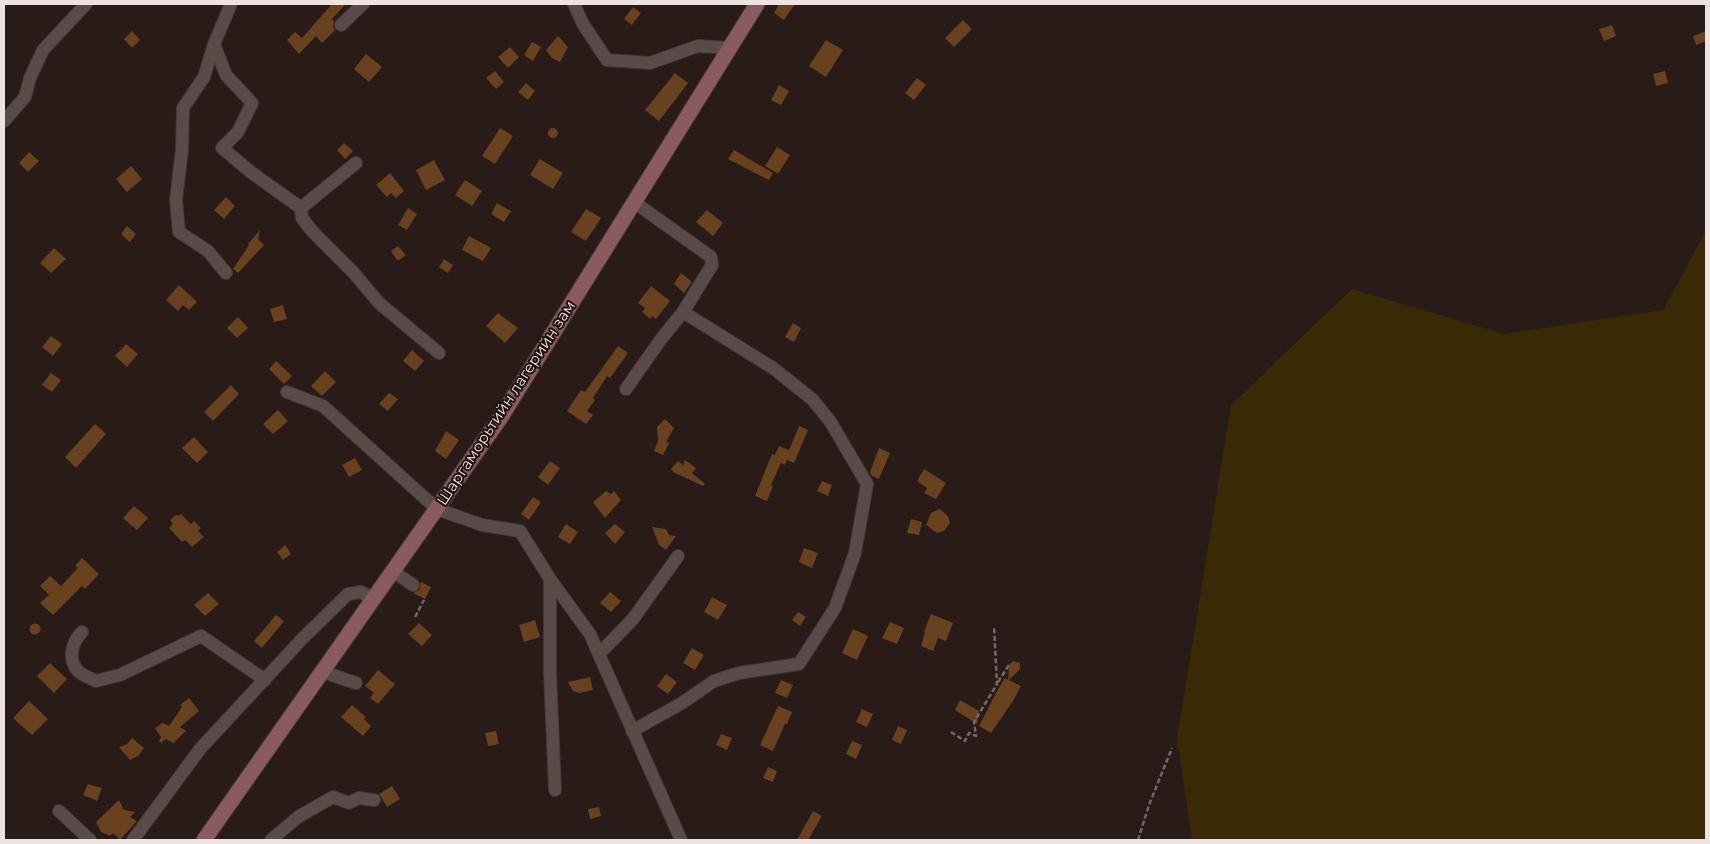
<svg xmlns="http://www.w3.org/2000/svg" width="1710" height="844" viewBox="0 0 1710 844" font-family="Montserrat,sans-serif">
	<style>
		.green { fill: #392a05 }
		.building { fill: #68411e }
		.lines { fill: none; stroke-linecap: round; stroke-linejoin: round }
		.street-casing { stroke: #413735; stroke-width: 14 }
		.secondary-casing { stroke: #413735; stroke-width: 17 }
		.path { stroke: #736865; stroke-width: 2.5; stroke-dasharray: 5 2.5; stroke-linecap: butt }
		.street { stroke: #594b47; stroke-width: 12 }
		.secondary { stroke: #895a5e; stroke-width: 15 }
		.labels { text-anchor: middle; stroke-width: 4; stroke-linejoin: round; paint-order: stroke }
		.street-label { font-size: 15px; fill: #ede4e1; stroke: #1e120f }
	</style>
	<rect width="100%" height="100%" fill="#281b18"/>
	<!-- green -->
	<path class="green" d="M1706,231V840H1192L1177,739L1231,405L1352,289L1504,334L1663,310Z"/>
	<!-- building -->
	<g class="building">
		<path d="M332,4H346L332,19L334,22L333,26L335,30L322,43L316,36L299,54L287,40L295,32L302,38Z"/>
		<path d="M779,4H795L784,20L774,13Z"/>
		<path d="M633,7L641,13L632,25L624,19Z"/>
		<path d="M963,20L972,29L954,47L945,38Z"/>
		<path d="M1612,25L1616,36L1604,41L1599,29Z"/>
		<path d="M132,31L140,40L132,48L124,39Z"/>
		<path d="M1706,31V41L1696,45L1693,36Z"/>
		<path d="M558,36L568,47L560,62L552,58L546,50Z"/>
		<path d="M826,40L843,50L826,77L809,66Z"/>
		<path d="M532,42L541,47L533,61L524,55Z"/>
		<path d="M510,47L519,57L508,68L498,57Z"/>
		<path d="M366,54L382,67L369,82L354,69Z"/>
		<path d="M495,71L504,82L496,89L486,78Z"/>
		<path d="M1665,71L1668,83L1656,86L1653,74Z"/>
		<path d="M675,73L688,83L659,121L645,110Z"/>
		<path d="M917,78L926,85L914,100L905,93Z"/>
		<path d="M526,83L535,91L528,100L518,92Z"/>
		<path d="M779,85L789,91L781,105L771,100Z"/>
		<circle cx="553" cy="133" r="5"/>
		<path d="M500,128L513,136L495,164L482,156Z"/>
		<path d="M344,143L353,151L345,159L337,150Z"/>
		<path d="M777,147L790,155L778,174L765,166Z"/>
		<path d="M734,150L773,173L769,180L728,159Z"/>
		<path d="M29,152L39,161L28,172L19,163Z"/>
		<path d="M540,159L563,173L553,189L530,175Z"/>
		<path d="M434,160L445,180L426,190L416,170Z"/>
		<path d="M131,166L142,179L127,192L116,179Z"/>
		<path d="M390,173L404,191L396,198L391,193L387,197L376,185Z"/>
		<path d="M465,180L482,191L472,206L455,195Z"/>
		<path d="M226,197L235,206L224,219L214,210Z"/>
		<path d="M497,203L511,211L504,222L491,214Z"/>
		<path d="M408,208L417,214L407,230L398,225Z"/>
		<path d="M586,209L601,218L586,241L571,232Z"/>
		<path d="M707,210L723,223L713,236L696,222Z"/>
		<path d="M127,226L136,234L130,242L121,234Z"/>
		<path d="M260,230L258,239L264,245L238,273L233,269L249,245L248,244Z"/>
		<path d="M469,236L491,248L483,261L462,250Z"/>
		<path d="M398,246L406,255L398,261L391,251Z"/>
		<path d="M54,248L66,259L51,273L40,263Z"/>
		<path d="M444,259L453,265L448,273L439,267Z"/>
		<path d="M681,273L692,282L684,293L674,284Z"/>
		<path d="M179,285L197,302L189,310L183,305L178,311L166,300Z"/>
		<path d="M651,286L670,301L656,319L652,316L650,319L642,312L645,308L638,303Z"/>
		<path d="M283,305L287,319L274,322L270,309Z"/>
		<path d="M498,313L518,328L505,343L486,326Z"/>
		<path d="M238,317L248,328L237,338L227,328Z"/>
		<path d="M793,323L801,328L794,342L785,337Z"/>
		<path d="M51,336L62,344L53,356L42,347Z"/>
		<path d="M126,344L138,354L127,367L115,356Z"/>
		<path d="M618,346L628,353L610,378L607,376L593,398L595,400L587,411L593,415L586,424L567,411L581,390L585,392Z"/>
		<path d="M412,350L424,361L415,371L403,361Z"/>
		<path d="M276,361L292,376L284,384L269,369Z"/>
		<path d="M325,371L336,382L322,396L311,386Z"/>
		<path d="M51,373L61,380L52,392L42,385Z"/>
		<path d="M231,385L239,394L213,421L204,412Z"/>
		<path d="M389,393L398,399L388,411L379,404Z"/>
		<path d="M278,410L288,421L273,434L263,424Z"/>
		<path d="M665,419L674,428L666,442L669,443L663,455L654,451L658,441L657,427Z"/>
		<path d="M95,424L106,434L76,468L65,457Z"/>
		<path d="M799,426L808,430L794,463L787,460L785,465L781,463L771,485L773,486L767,501L755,496L772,454L775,455L779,446L789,450Z"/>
		<path d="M446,431L459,440L446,459L435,451Z"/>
		<path d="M194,437L208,452L197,463L182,448Z"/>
		<path d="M879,448L890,453L879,479L872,476L870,472Z"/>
		<path d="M355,458L362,470L349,477L342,465Z"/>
		<path d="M685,460L696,468L692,473L705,484L703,486L675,473L671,469L678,461L683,465Z"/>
		<path d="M550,461L560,468L548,485L538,477Z"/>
		<path d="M924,469L946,483L936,499L924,493L927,488L917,481Z"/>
		<path d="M822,481L832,485L828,496L817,491Z"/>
		<path d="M606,491L611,494L614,491L621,500L605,518L593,502Z"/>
		<path d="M533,497L541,502L529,520L521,514Z"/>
		<path d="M134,506L148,518L137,530L123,518Z"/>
		<path d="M940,509L948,516L950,523L944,531L937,533L926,525L931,513Z"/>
		<path d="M181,514L191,524L194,521L201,528L198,531L204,537L192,547L185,540L182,542L169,528L173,524L170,520L176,515L179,516Z"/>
		<path d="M911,519L922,522L919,535L907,533Z"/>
		<path d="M566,524L578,532L570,544L558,537Z"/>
		<path d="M615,524L625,532L615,544L605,533Z"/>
		<path d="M652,527L666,529L669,535L676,536L666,550L659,545Z"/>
		<path d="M285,545L291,554L283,560L277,552Z"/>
		<path d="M804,548L818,553L812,568L799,562Z"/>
		<path d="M82,558L99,574L85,589L82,586L53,615L40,603L49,595L40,586L50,576L61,586L78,568L75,566Z"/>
		<path d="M421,582L431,587L425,599L413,593L419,590Z"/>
		<path d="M610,592L621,601L611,612L600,603Z"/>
		<path d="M208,593L219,604L205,616L194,605Z"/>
		<path d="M712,597L727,605L718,620L704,612Z"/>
		<path d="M798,612L806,617L800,626L792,620Z"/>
		<path d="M931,614L953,623L946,641L938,638L933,651L921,646L925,632H924Z"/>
		<path d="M276,615L284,621L262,648L254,641Z"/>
		<path d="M535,620L540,637L524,642L519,625Z"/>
		<path d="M890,622L904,628L897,644L882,638Z"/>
		<path d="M419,623L432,635L422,646L408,634Z"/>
		<circle cx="35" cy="629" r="5.5"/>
		<path d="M853,629L868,636L857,660L842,653Z"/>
		<path d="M692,648L704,655L695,670L683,663Z"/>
		<path d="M1013,661L1020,663V669L1009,680L1021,686L1013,701L991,733L979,726L997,691L1005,678L1008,680L1009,665Z"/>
		<path d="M50,663L67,679L54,693L37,676Z"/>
		<path d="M378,670L395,684L378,704L370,698L374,693L365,686Z"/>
		<path d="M666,674L677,682L668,694L657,686Z"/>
		<path d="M590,677L593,690L579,693L573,691L568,682Z"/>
		<path d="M781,680L793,685L787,698L775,693Z"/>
		<path d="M189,698L199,711L180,727L186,731L173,743L166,739L161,743L159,741L161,737L155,728L163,723L169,726L182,707L180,705Z"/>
		<path d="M960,700L979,711L977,724L955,710Z"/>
		<path d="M29,701L48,719L32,735L13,718Z"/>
		<path d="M352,705L366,717L364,719L371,726L363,736L341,717Z"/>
		<path d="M778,706L792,712L787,724H785L773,751L760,745Z"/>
		<path d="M862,709L873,714L867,727L856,722Z"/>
		<path d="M898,726L907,730L901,744L892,740Z"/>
		<path d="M496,731L499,744L488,746L485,733Z"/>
		<path d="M721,734L732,738L727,750L716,745Z"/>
		<path d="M132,738L144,748L138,756L130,760L119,747L127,744Z"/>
		<path d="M852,741L862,745L856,759L846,754Z"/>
		<path d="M768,767L777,771L773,782L763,778Z"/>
		<path d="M88,784L102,788L97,801L83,795Z"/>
		<path d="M392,786L400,799L387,807L379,794Z"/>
		<path d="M119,800L124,810L135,812L130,817L137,821L120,840L113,833L110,836L101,832L96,822Z"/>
		<path d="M599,807L601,816L590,819L588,809Z"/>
		<path d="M813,811L822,816L808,840H797Z"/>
	</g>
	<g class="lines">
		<defs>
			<g id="street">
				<path d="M574,4L583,24L607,60L650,63L698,46L729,48"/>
				<path d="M341,25L363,4"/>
				<path d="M214,44L226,75L252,103L238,132L222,148L252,173L301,208L302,218L312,231L353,272L379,303L439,353"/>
				<path d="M4,121L25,97L30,78L43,50L86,4"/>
				<path d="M301,208L356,163"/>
				<path d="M226,273L208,251L179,232L176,200L182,149L183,108L204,77L214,44L231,4"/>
				<path d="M626,389L661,339L683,312L712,265L711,257L634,202"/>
				<path d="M287,392L323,406L437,509L482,525L520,531L550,579L590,634L681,840"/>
				<path d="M393,571L413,585"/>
				<path d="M550,579V673L555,790"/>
				<path d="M82,632C72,642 67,659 78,671C82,675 90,678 96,681L120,675L201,636L265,680"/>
				<path d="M599,654L633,619L678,556"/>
				<path d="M323,672L356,683"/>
				<path d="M632,731L682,703L714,681L739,673L799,664L835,608L855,553L867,484L830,421L812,399L773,368L683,312"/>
				<path d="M59,811L90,840"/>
				<path d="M133,840L200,749L303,638L348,594L361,592L374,599"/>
				<path d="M271,840L298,817L333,797L349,803L359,798L374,800"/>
			</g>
			<path id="secondary" d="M204,840L501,417L757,4"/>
		</defs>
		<!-- street casing -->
		<use href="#street" class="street-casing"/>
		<!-- secondary casing -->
		<use href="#secondary" class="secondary-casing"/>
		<!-- path -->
		<g class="path">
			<path d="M415,617L424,600"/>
			<path d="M998,682L1009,665"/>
			<path d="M951,732L965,741L969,733L976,736L974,722L997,684L994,626"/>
			<path d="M1138,840L1149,805L1172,748"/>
		</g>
		<!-- street -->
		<use href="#street" class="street"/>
		<!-- secondary -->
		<use href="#secondary" class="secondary"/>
	</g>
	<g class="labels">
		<!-- street labels -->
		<g class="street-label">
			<text transform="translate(506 403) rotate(-57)" y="5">Шаргаморьтийн лагерийн зам</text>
		</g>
	</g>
	<!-- border -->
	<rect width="1710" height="844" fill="none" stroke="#ede4e1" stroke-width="10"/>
</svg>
